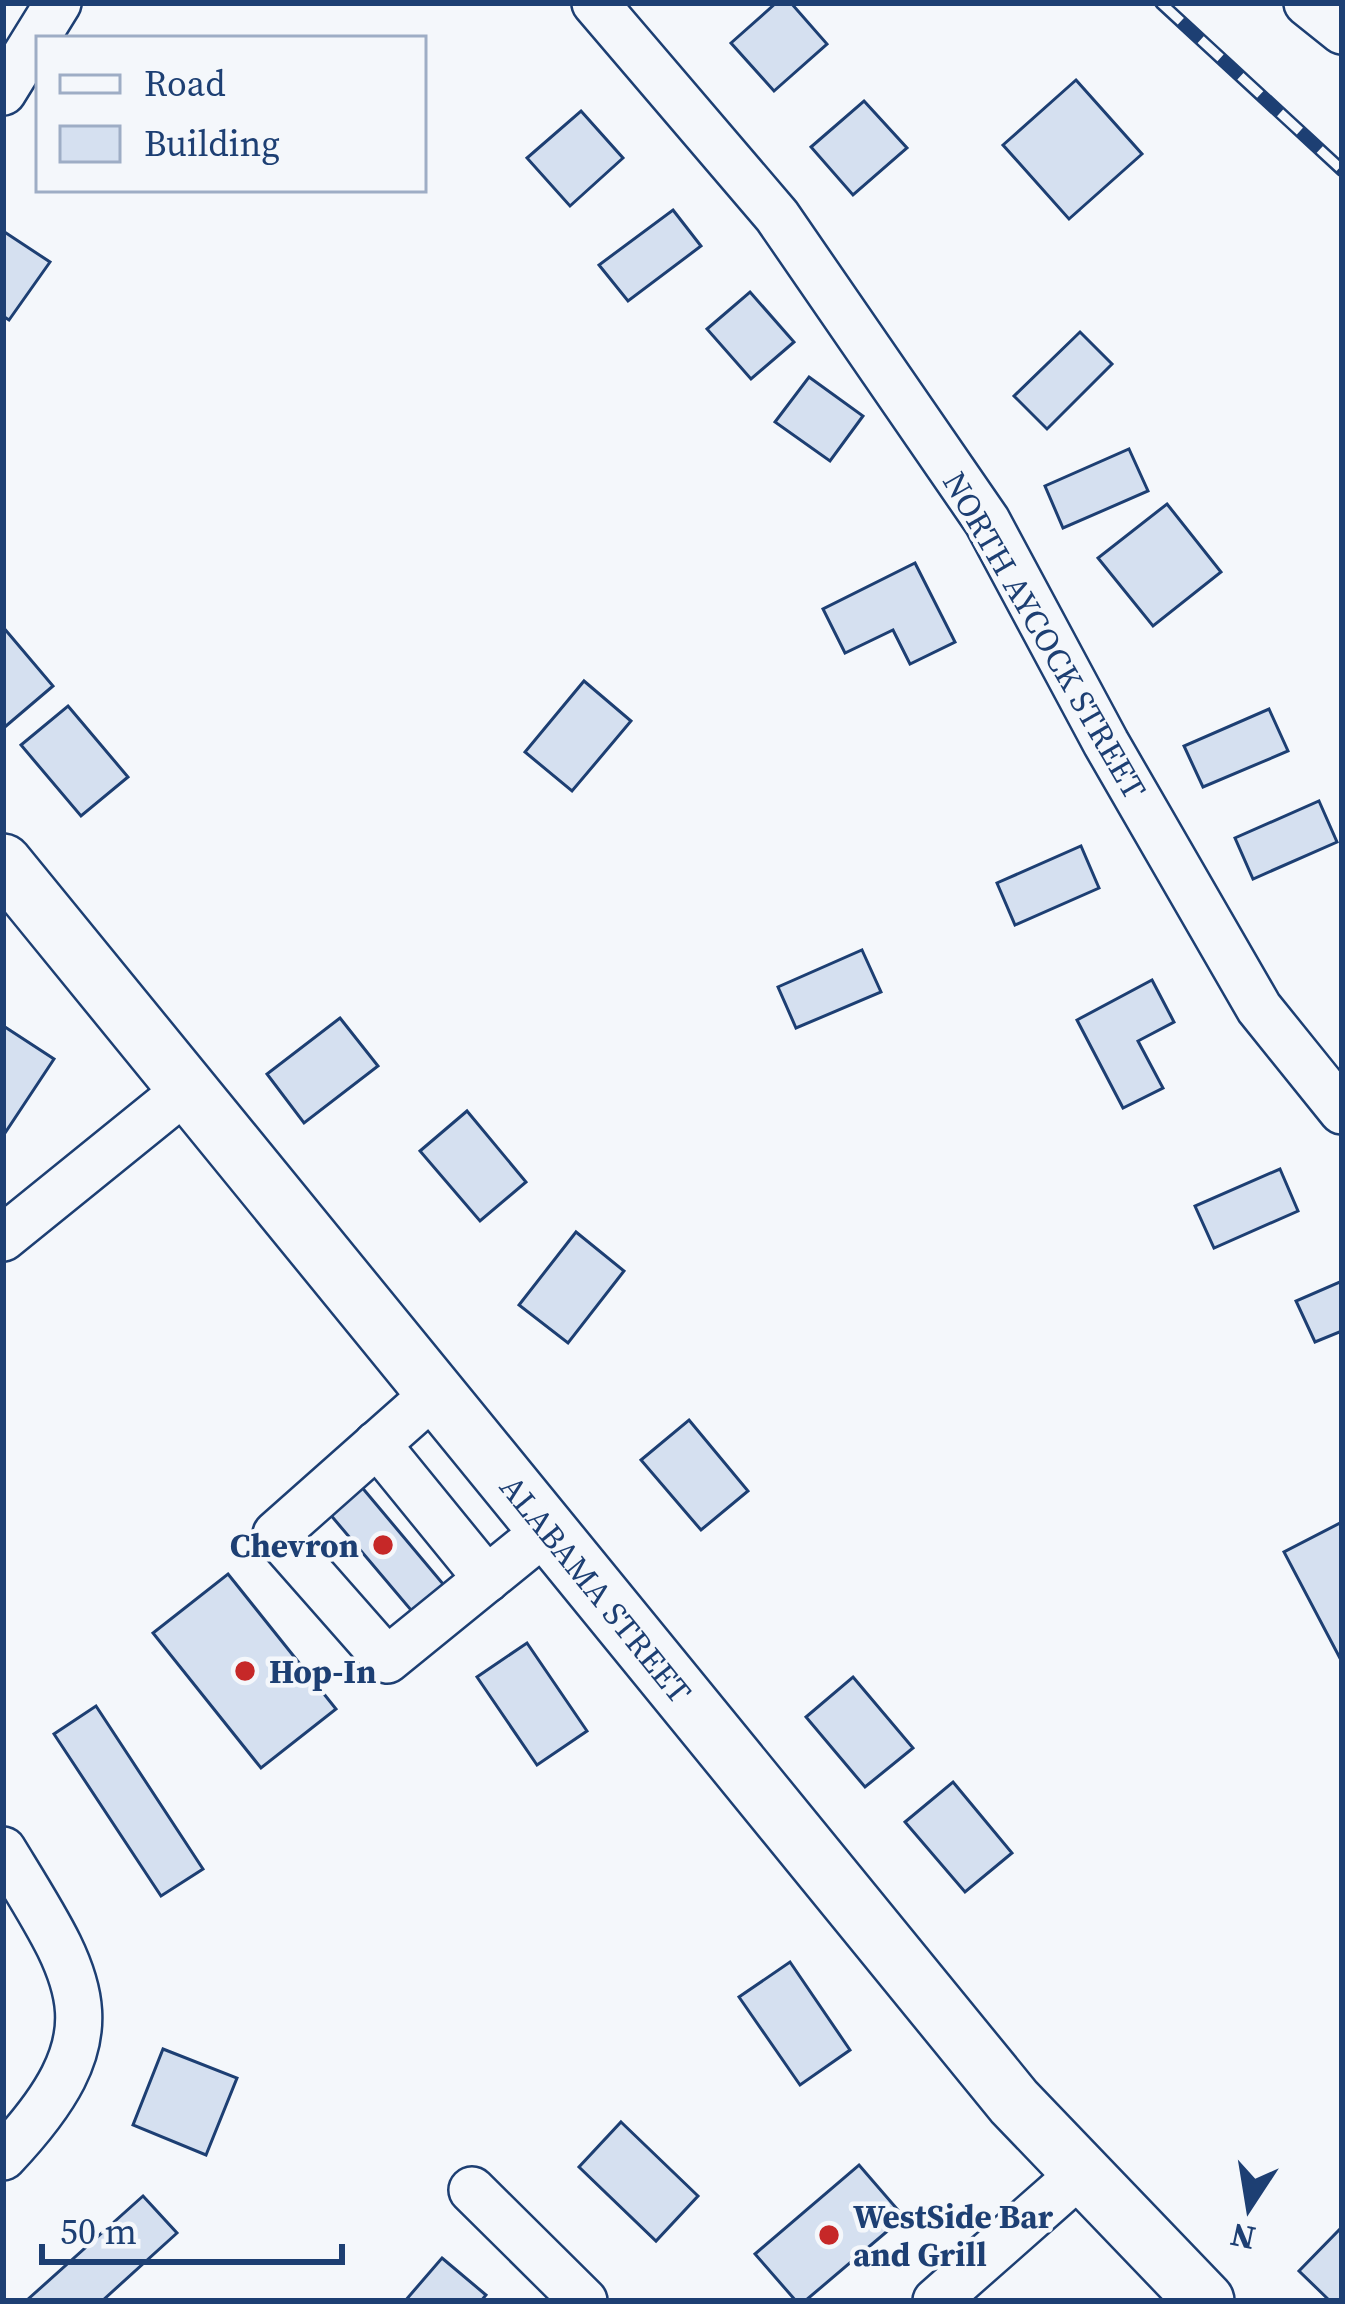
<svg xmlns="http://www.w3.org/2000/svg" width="1345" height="2304" viewBox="0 0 1345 2304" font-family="'Source Serif 4',serif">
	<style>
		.building { fill: #d5e0f0; stroke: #1d3f73; stroke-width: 3 }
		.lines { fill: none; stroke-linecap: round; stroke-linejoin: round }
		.minor-casing { stroke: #1d3f73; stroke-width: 50 }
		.major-casing { stroke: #1d3f73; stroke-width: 62 }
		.minor { stroke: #f4f7fb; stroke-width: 45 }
		.major { stroke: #f4f7fb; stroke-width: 57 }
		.rail-casing { stroke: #1d3f73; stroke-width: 14 }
		.rail { stroke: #f4f7fb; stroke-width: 9; stroke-dasharray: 27; stroke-linecap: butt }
		.poi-dot { fill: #c62828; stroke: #f4f7fb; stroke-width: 4.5 }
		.labels { text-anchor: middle; stroke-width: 9; stroke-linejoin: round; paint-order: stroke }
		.street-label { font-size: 33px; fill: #1d3f73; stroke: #f4f7fb }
		.poi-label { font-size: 33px; font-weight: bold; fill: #1d3f73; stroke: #f4f7fb; text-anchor: start }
	</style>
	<rect width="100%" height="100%" fill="#f4f7fb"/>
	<!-- building -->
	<g class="building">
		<path d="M776,3H791L827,44L774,91L731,43Z"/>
		<path d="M1076,80L1142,154L1069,219L1003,145Z"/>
		<path d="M864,101L907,148L853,195L811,147Z"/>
		<path d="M581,111L623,158L570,206L527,158Z"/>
		<path d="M673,210L701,246L628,301L599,265Z"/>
		<path d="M3,231L50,262L9,320L3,316Z"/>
		<path d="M750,292L794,342L751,379L707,329Z"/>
		<path d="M1080,332L1112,364L1047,429L1014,396Z"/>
		<path d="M809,377L863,416L830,461L775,422Z"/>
		<path d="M1129,449L1148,491L1063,528L1045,486Z"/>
		<path d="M1167,504L1221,572L1153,626L1098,558Z"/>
		<path d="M915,563L955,642L910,664L893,630L845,653L823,609Z"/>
		<path d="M3,627L53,686L6,726L3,722Z"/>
		<path d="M584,681L631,721L572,791L525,752Z"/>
		<path d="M68,706L128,777L81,816L21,745Z"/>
		<path d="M1269,709L1288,751L1203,787L1184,746Z"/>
		<path d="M1319,801L1337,842L1253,879L1235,838Z"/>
		<path d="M1081,846L1099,888L1015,925L997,883Z"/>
		<path d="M862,950L881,992L796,1028L778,987Z"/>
		<path d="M1152,980L1174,1022L1138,1041L1163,1088L1123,1108L1077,1020Z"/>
		<path d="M340,1018L378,1066L304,1123L267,1074Z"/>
		<path d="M5,1027L54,1059L3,1136V1031Z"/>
		<path d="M467,1111L526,1182L480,1221L420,1151Z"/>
		<path d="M1280,1169L1298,1211L1214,1248L1195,1206Z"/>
		<path d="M576,1232L624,1271L568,1343L519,1305Z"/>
		<path d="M1342,1281V1331L1315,1342L1296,1301Z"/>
		<path d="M689,1420L748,1491L701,1530L641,1460Z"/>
		<path d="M339,1460L459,1603L427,1629L307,1487Z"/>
		<path d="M1342,1522V1662L1284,1552Z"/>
		<path d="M228,1574L336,1709L261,1768L153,1633Z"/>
		<path d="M527,1643L587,1731L537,1765L477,1677Z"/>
		<path d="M853,1677L913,1748L865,1787L806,1717Z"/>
		<path d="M96,1706L203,1869L161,1896L54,1734Z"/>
		<path d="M953,1782L1012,1853L965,1892L905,1822Z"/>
		<path d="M790,1962L850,2050L800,2085L739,1997Z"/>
		<path d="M163,2049L237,2078L206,2155L133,2125Z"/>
		<path d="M621,2122L698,2196L656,2241L579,2167Z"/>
		<path d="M859,2165L904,2217L805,2301H796L755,2254Z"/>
		<path d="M143,2196L177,2233L102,2301H26Z"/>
		<path d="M1342,2227V2301H1330L1299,2271Z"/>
		<path d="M442,2258L486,2295L481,2301H405Z"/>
	</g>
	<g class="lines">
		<defs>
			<g id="minor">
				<path d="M595,3L777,216L987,521L1106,743L1259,1008L1342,1111"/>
				<path d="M1307,3L1342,31"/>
				<path d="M3,92L58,3"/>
				<path d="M3,1238L187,1089"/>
				<path d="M435,1393L276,1534L387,1660L547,1530"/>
				<path d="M377,1444L487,1579"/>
				<path d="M3,1850C83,1981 123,2030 3,2157"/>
				<path d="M472,2190L584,2301"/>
				<path d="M936,2301L1081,2173"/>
			</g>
			<path id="major" d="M3,863L1014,2102L1205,2301"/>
		</defs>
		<!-- minor casing -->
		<use href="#minor" class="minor-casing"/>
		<!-- major casing -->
		<use href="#major" class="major-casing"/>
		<!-- minor -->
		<use href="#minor" class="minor"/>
		<!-- major -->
		<use href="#major" class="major"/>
		<defs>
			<path id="rail" d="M1161,3L1342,170"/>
		</defs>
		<!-- rail casing -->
		<use href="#rail" class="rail-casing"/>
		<!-- rail -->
		<use href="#rail" class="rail"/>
	</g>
	<!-- markers -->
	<g class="poi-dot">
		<circle cx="383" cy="1545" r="12"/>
		<circle cx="245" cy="1671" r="12"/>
		<circle cx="829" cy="2235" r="12"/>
	</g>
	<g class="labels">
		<!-- street labels -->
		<g class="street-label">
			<text transform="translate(1045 635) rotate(60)" y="12">NORTH AYCOCK STREET</text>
			<text transform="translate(596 1589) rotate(51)" y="12">ALABAMA STREET</text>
		</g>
		<!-- poi labels -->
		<g class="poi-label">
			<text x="359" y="1557" text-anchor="end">Chevron</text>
			<text x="269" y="1683">Hop-In</text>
			<text x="853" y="2228">WestSide Bar<tspan x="853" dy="38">and Grill</tspan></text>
		</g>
	</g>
	<!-- border -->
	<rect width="1345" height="2304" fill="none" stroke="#1d3f73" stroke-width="12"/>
	<!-- legend -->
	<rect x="36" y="36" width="390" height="156" fill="#f4f7fb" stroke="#9eadc5" stroke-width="3"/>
	<rect x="60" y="75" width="60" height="18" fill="#f4f7fb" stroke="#9eadc5" stroke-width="3"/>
	<text x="144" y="96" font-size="36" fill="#1d3f73">Road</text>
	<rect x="60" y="126" width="60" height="36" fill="#d5e0f0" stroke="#9eadc5" stroke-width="3"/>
	<text x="144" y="156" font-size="36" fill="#1d3f73">Building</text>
	<!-- north arrow -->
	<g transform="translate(1249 2208) rotate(192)" stroke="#f4f7fb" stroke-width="9" paint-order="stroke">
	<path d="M0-9L21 45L0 30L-21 45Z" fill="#1d3f73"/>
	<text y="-18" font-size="33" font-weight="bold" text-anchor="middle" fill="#1d3f73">N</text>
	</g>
	<!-- scale -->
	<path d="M42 2244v18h300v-18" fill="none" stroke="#1d3f73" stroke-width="6"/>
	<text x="60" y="2244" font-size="36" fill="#1d3f73" stroke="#f4f7fb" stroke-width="9" paint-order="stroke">50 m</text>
</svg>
